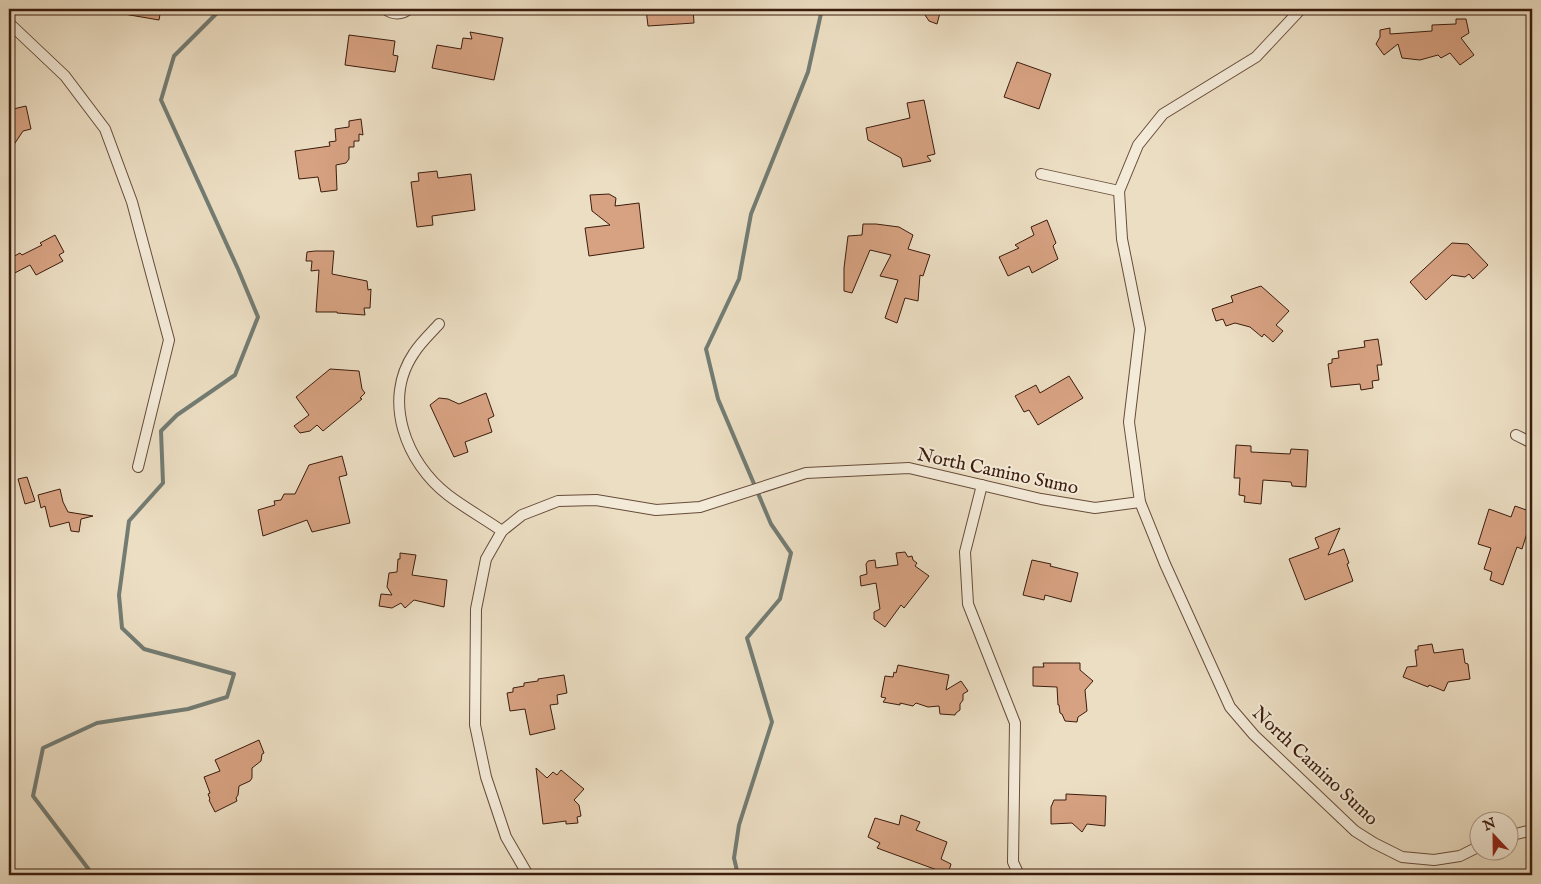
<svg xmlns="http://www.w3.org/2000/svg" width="1541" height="884" viewBox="0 0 1541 884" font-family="'IM FELL English',serif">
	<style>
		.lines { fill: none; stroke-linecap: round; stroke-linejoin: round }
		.stream { stroke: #737c73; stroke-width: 4 }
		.building { fill: #d7a282; stroke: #3b1c0d }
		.street-casing { stroke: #674c3a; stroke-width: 12 }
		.street { stroke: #f3ead8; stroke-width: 10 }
		.labels { text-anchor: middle; stroke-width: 4; stroke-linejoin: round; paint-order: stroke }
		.street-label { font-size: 19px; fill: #3b1c0d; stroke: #f3ead8 }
	</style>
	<rect width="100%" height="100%" fill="#ecdec3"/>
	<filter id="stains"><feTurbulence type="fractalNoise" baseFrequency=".004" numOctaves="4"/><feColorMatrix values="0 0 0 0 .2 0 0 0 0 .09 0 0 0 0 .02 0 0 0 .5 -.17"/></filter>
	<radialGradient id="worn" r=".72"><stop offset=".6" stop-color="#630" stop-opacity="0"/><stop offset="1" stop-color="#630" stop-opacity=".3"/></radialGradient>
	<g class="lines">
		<!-- stream -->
		<g class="stream">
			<path d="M93,875L33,796L43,748L97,723L188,709L227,697L234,674L144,649L122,628L119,595L129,521L163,483L161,431L177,415L235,375L258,317L238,269L161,100L174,56L216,14L218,9"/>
			<path d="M738,875L734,858L739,825L772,722L747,638L780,599L791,553L771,524L718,399L706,349L739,279L751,214L808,72L822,9"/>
		</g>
	</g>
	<!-- building -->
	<g class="building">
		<path d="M124,9H161L159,20L124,14Z"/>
		<path d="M646,9H693L694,23L648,26Z"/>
		<path d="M921,9H941L937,24L929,21Z"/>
		<path d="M1456,19H1466L1469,33L1461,38L1474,55L1460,65L1450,53L1441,58L1438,55L1420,60L1402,58L1398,44L1384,55L1376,44L1380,37V30L1390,28V34L1432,31V25L1456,24Z"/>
		<path d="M470,32L503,38L494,80L432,68L437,45L461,49L463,38L472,39Z"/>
		<path d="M349,35L395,41L393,55L398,56L395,72L345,65Z"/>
		<path d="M1017,62L1051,74L1039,109L1004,97Z"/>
		<path d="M924,100L935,154L927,156L931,161L903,167L901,158L868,140L866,128L910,118L907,103Z"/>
		<path d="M26,106L31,129L23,131L9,152V110Z"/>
		<path d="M361,119L363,135L359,134V141H354V147H349V159L346,163L336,165L337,190L321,192L318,177L299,179L295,151L330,146L329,142L336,141L335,129L349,127V121Z"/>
		<path d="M437,171L438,178L471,174L475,210L432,216L433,225L417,227L411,182L419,181L418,173Z"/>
		<path d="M609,194L616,198L615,206L639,203L644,248L589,256L585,228L610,225L592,211L590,195Z"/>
		<path d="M1047,220L1056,243L1053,246L1058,259L1032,273L1029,266L1008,276L999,257L1019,248L1015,245L1034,235L1031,227Z"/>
		<path d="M863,224H876L899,227L913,235L908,249L930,255L923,276L920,275L918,301L905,298L897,323L885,318L898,280L880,276L891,255L870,250L852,293L844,291V268L848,236L862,235Z"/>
		<path d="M55,235L64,252L59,255L63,261L36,275L30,265L9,276V259L20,253L22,255L42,245L40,243Z"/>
		<path d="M1452,243L1468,244L1488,265L1473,279L1469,274L1465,277L1452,275L1426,300L1410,282Z"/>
		<path d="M315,251H334L332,274L367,281L368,290L371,289L370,308H364L365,315L337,313V312H316L319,270L311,271L312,261H306L307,252Z"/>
		<path d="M1261,286L1289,311L1276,325L1283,331L1273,342L1264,334L1262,337L1250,327L1235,323L1226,326L1223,319L1216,321L1212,309L1233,302L1231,296Z"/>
		<path d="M1378,339L1382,365H1377L1379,380L1372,381L1373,388L1361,390L1360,384L1331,387L1328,364L1332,363V359L1339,358L1338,351L1365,347L1364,341Z"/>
		<path d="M330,369L359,371L362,389L365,393L360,398L362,399L323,431L317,425L310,431L300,433L294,426L309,415L296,397Z"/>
		<path d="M1069,376L1083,398L1038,425L1029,410L1024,412L1015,396L1036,385L1040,393Z"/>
		<path d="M486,393L494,416L488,419L492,432L465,442L468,452L454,457L430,405L439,398L448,399L459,404Z"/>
		<path d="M1236,445L1251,446V452L1290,454L1291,449L1308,450L1306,487L1292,486L1291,482L1263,480L1261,504L1244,502L1245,496L1239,495L1240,478H1234Z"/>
		<path d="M342,456L347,475L339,477L350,523L312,532L307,520L263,536L258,510L275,505L274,501L281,500L284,494H295L309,465Z"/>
		<path d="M27,477L35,501L25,504L18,479Z"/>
		<path d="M60,489L63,502L68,512L93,516L81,519L79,532L71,531L69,522L50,527L45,506L41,508L38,495Z"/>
		<path d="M1515,506L1532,512V531L1528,530L1522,549L1517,547L1503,585L1490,580L1492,572L1484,569L1491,548L1478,544L1489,509L1511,517Z"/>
		<path d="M1340,528L1328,555L1344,549L1349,563L1347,564L1353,581L1305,600L1289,559L1319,548L1315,538Z"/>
		<path d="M905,552L908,557L912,556L913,560L917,563L915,566L929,576L904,608L901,605L885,627L874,619V612L880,609L876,583L861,586L860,576L867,574L866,564L868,561L875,560L876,568L898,565L896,553Z"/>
		<path d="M400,553L416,555L412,575L447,580L444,607L414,600L405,608L401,603L392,608L379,606L381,594L392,595L387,587L389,573L397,572L398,559H400Z"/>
		<path d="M1032,560L1051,564L1050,566L1078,573L1071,602L1045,595L1044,600L1023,595Z"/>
		<path d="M1432,644L1434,653L1463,649L1465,663L1468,664L1470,679L1448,682L1444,691L1429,685L1428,687L1403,677L1407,667L1417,666L1415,650H1418V646Z"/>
		<path d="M1043,663H1080V670L1093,681L1085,690L1087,711L1078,717L1077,722L1065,721L1062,714L1060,713L1059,705H1058L1057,687L1033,686V667H1044Z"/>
		<path d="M898,665L949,675L946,690L961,681L968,691L963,694V700L960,704V710L956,713L955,715L940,714L939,706L928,707L916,703L913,706L900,703V705L883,702L886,698L881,697L885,676L893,677L894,672L896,673Z"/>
		<path d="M564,675L567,693L557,695L558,704L550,705L555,729L530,735L525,709L510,711L507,693L513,692V688L524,686V683L538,681V679Z"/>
		<path d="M259,740L264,753L262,754L261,761L252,768V778L250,781L239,786L238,795L236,798L237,801L215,812L209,800L210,799L208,794L210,793L204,777L220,771L215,760Z"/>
		<path d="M536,768L547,778L553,772L557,775L561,770L584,789L574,800L579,805L581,816L577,817L578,823L566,824V821L543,824Z"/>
		<path d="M1066,794L1106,796L1105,826L1087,824L1082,832L1072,823L1051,824V807L1054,800H1066Z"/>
		<path d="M901,815L920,822L916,830L947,842L941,859L951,864L948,874L877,848L880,843L868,837L875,818L899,825Z"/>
	</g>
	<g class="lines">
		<defs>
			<g id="street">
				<path d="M385,9C393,15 402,15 409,9"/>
				<path d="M9,23L65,76L105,129L132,202L169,340L138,467"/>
				<path d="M1041,174L1119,191"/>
				<path d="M439,324C431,333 421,342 414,353C382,400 406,463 448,495C465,508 485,519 502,531"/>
				<path d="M1516,435L1532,443"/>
				<path d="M982,485L965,552L968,604L1015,723L1013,862L1019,875"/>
				<path d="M1140,502L1165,564L1230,707L1254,735L1355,831L1374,843L1402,857L1434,860L1460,856L1478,847"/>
				<path d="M1508,836L1532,830"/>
				<path d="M528,875L506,837L486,777L475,725L476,609L486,559L502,531L522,515L558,501L596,500L656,510L700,507L806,473L909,468L1041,499L1095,508L1140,502L1129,422L1140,329L1122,239L1119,191L1138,145L1163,114L1256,57L1301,9"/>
			</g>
		</defs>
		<!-- street casing -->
		<use href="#street" class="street-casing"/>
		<!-- street -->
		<use href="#street" class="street"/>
	</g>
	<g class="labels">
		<!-- street labels -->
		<g class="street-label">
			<text transform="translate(998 470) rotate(12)" y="7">North Camino Sumo</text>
			<text transform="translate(1316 765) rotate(43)" y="7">North Camino Sumo</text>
		</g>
	</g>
	<!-- margin -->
	<rect width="1541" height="884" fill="none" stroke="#ecdec3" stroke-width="30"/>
	<rect x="10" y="10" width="1521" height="864" fill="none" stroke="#3b1c0d" stroke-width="2.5"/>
	<rect x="15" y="15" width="1511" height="854" fill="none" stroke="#3b1c0d"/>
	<!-- north arrow -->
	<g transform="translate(1494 836) rotate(338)"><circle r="24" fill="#f3ead8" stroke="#a99887"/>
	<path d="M0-4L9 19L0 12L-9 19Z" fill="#8f2418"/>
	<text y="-8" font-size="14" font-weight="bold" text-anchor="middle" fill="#3b1c0d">N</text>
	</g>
	<rect width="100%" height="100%" filter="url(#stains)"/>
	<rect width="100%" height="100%" fill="url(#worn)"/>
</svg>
